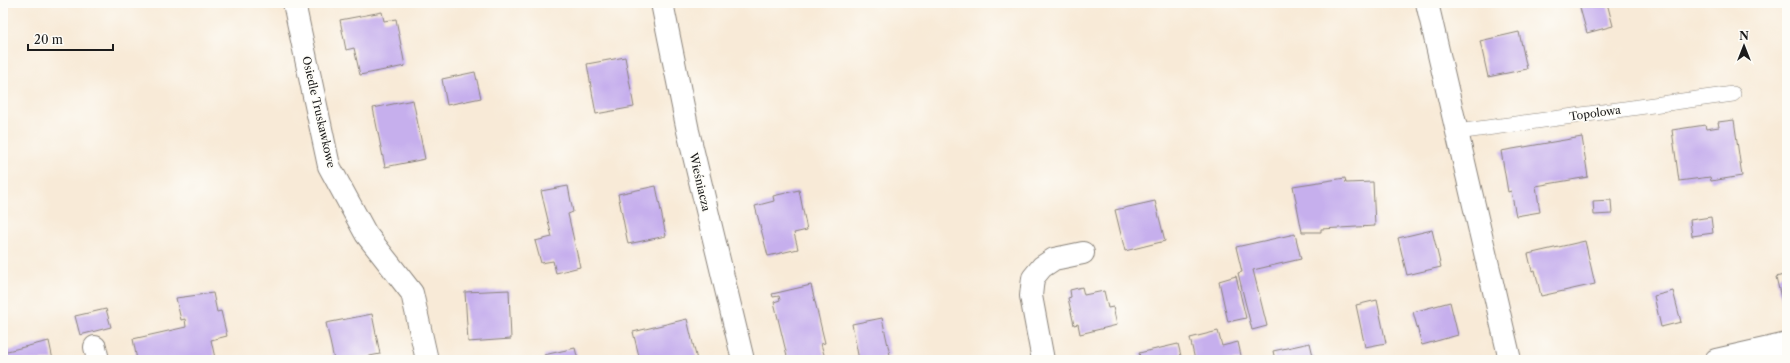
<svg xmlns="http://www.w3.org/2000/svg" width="1790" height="363" viewBox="0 0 1790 363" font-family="'Libre Caslon Text',serif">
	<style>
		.building { fill: #c6afed }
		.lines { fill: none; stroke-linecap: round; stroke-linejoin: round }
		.service-casing { stroke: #8a837a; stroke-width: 16 }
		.minor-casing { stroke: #8a837a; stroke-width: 24 }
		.service { stroke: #fff; stroke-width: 15 }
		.minor { stroke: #fff; stroke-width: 22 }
		.labels { text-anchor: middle; stroke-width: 3; stroke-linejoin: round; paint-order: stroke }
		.street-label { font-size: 11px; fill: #1c1c1c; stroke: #fdfcf7 }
	</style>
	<rect width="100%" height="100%" fill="#fdfcf7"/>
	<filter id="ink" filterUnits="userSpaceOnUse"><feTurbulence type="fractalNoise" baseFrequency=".025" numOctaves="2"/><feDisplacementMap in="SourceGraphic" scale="8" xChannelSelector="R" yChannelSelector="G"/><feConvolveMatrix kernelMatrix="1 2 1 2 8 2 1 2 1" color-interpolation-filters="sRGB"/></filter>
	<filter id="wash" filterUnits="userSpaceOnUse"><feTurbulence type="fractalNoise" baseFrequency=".012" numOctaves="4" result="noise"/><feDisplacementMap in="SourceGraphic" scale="16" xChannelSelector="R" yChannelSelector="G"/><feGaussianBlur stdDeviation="0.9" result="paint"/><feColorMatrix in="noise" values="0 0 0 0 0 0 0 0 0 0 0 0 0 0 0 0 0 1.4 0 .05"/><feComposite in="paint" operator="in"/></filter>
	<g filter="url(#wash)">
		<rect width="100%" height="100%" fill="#f8ead7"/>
		<g id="blocks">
			<!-- building -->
			<g class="building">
				<path d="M1600,3H1607L1613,26L1587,33L1580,8Z"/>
				<path d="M382,12L384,21L396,19L405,66L360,75L354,48L346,50L340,20Z"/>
				<path d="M1519,32L1527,69L1488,77L1480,41Z"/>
				<path d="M625,57L634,107L596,114L587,64Z"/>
				<path d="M475,72L481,98L447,105L442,79Z"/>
				<path d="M413,100L425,159L385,167L373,108Z"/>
				<path d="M1734,120L1742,176L1711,181L1710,177L1679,181L1672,130L1705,125L1706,129L1719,127L1718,122Z"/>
				<path d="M1582,137L1588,177L1536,186L1540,212L1516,216L1511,191L1508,192L1501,151Z"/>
				<path d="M1345,178L1346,183L1373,182L1375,226L1321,229V232H1302L1293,186Z"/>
				<path d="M568,186L573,212L568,214L580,267L556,273L553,261L541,263L535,241L552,237L541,191Z"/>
				<path d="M656,186L666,236L628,244L618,194Z"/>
				<path d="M799,190L807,230L794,233L798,249L768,256L755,206L774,201L773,196Z"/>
				<path d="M1611,200L1612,214L1594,215L1593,201Z"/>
				<path d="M1155,201L1165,241L1125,251L1115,210Z"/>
				<path d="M1711,217L1713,233L1692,236L1690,220Z"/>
				<path d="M1432,230L1441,267L1407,275L1398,238Z"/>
				<path d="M1295,234L1301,259L1253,270L1267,326L1252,330L1238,273L1242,272L1236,247Z"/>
				<path d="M1585,241L1595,284L1541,296L1535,270L1532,271L1528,254Z"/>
				<path d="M1787,274V305L1783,306L1776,277Z"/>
				<path d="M1236,276L1246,318L1228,322L1219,281Z"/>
				<path d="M811,285L825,343L821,344L825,358L816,360H788L774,302L780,300L779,296L773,297L772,294Z"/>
				<path d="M1082,287L1084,295L1104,291L1108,308L1113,307L1117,325L1080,334L1078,324L1074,325L1068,298L1071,297L1070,290Z"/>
				<path d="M509,290L511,339L468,342L465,292Z"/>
				<path d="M1673,291L1681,322L1661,327L1654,296Z"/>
				<path d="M213,293L217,312L221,311L227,336L211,340L215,358L205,360H137L133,339L186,327L185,319L181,320L176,298Z"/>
				<path d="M1377,300L1386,343L1365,347L1356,305Z"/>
				<path d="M1450,302L1458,335L1422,345L1413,312Z"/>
				<path d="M106,309L111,327L80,335L75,316Z"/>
				<path d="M372,314L380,354L349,360H334L326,323Z"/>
				<path d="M882,318L890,355L875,360H859L852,324Z"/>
				<path d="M687,319L697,360H640L633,332Z"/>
				<path d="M1218,331L1222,346L1238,342L1242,360H1195L1190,338Z"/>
				<path d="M49,341L53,360H3V352Z"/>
				<path d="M1310,343L1314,360H1275L1273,351Z"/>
				<path d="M1178,344L1182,360H1141L1139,353Z"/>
				<path d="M575,348L578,360H545L544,355Z"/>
			</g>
		</g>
	</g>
	<g filter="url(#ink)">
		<use href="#blocks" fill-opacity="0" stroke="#8a837a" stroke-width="1"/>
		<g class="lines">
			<defs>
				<path id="service" d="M1457,132L1733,94"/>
				<g id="minor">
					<path d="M294,3L329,166L366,234L412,293L427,360"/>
					<path d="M662,3L688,131L743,360"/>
					<path d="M1427,3L1510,360"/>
					<path d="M95,347L98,360"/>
					<path d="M1043,360L1031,296L1033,278L1042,267L1054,259L1083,253"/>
					<path d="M1716,360L1787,344"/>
				</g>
			</defs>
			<!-- service casing -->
			<use href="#service" class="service-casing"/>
			<!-- minor casing -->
			<use href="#minor" class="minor-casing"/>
			<!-- service -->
			<use href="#service" class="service"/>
			<!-- minor -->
			<use href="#minor" class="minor"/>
		</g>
	</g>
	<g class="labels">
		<!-- street labels -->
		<g class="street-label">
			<text transform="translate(319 112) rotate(77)" y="4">Osiedle Truskawkowe</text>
			<text transform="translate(1595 113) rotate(-8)" y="4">Topolowa</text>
			<text transform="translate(700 182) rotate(77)" y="4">Wieśniacza</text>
		</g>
	</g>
	<!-- margin -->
	<rect width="1790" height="363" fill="none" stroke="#fdfcf7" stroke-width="16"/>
	<!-- north arrow -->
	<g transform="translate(1744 46)" stroke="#fdfcf7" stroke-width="3" paint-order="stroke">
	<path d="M0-3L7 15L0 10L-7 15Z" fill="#1c1c1c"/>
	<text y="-6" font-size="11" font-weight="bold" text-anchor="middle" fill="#1c1c1c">N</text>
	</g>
	<!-- scale -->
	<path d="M28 44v6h85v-6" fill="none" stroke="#1c1c1c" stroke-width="2"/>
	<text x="34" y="44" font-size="12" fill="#1c1c1c" stroke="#fdfcf7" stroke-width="3" paint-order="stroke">20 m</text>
</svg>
